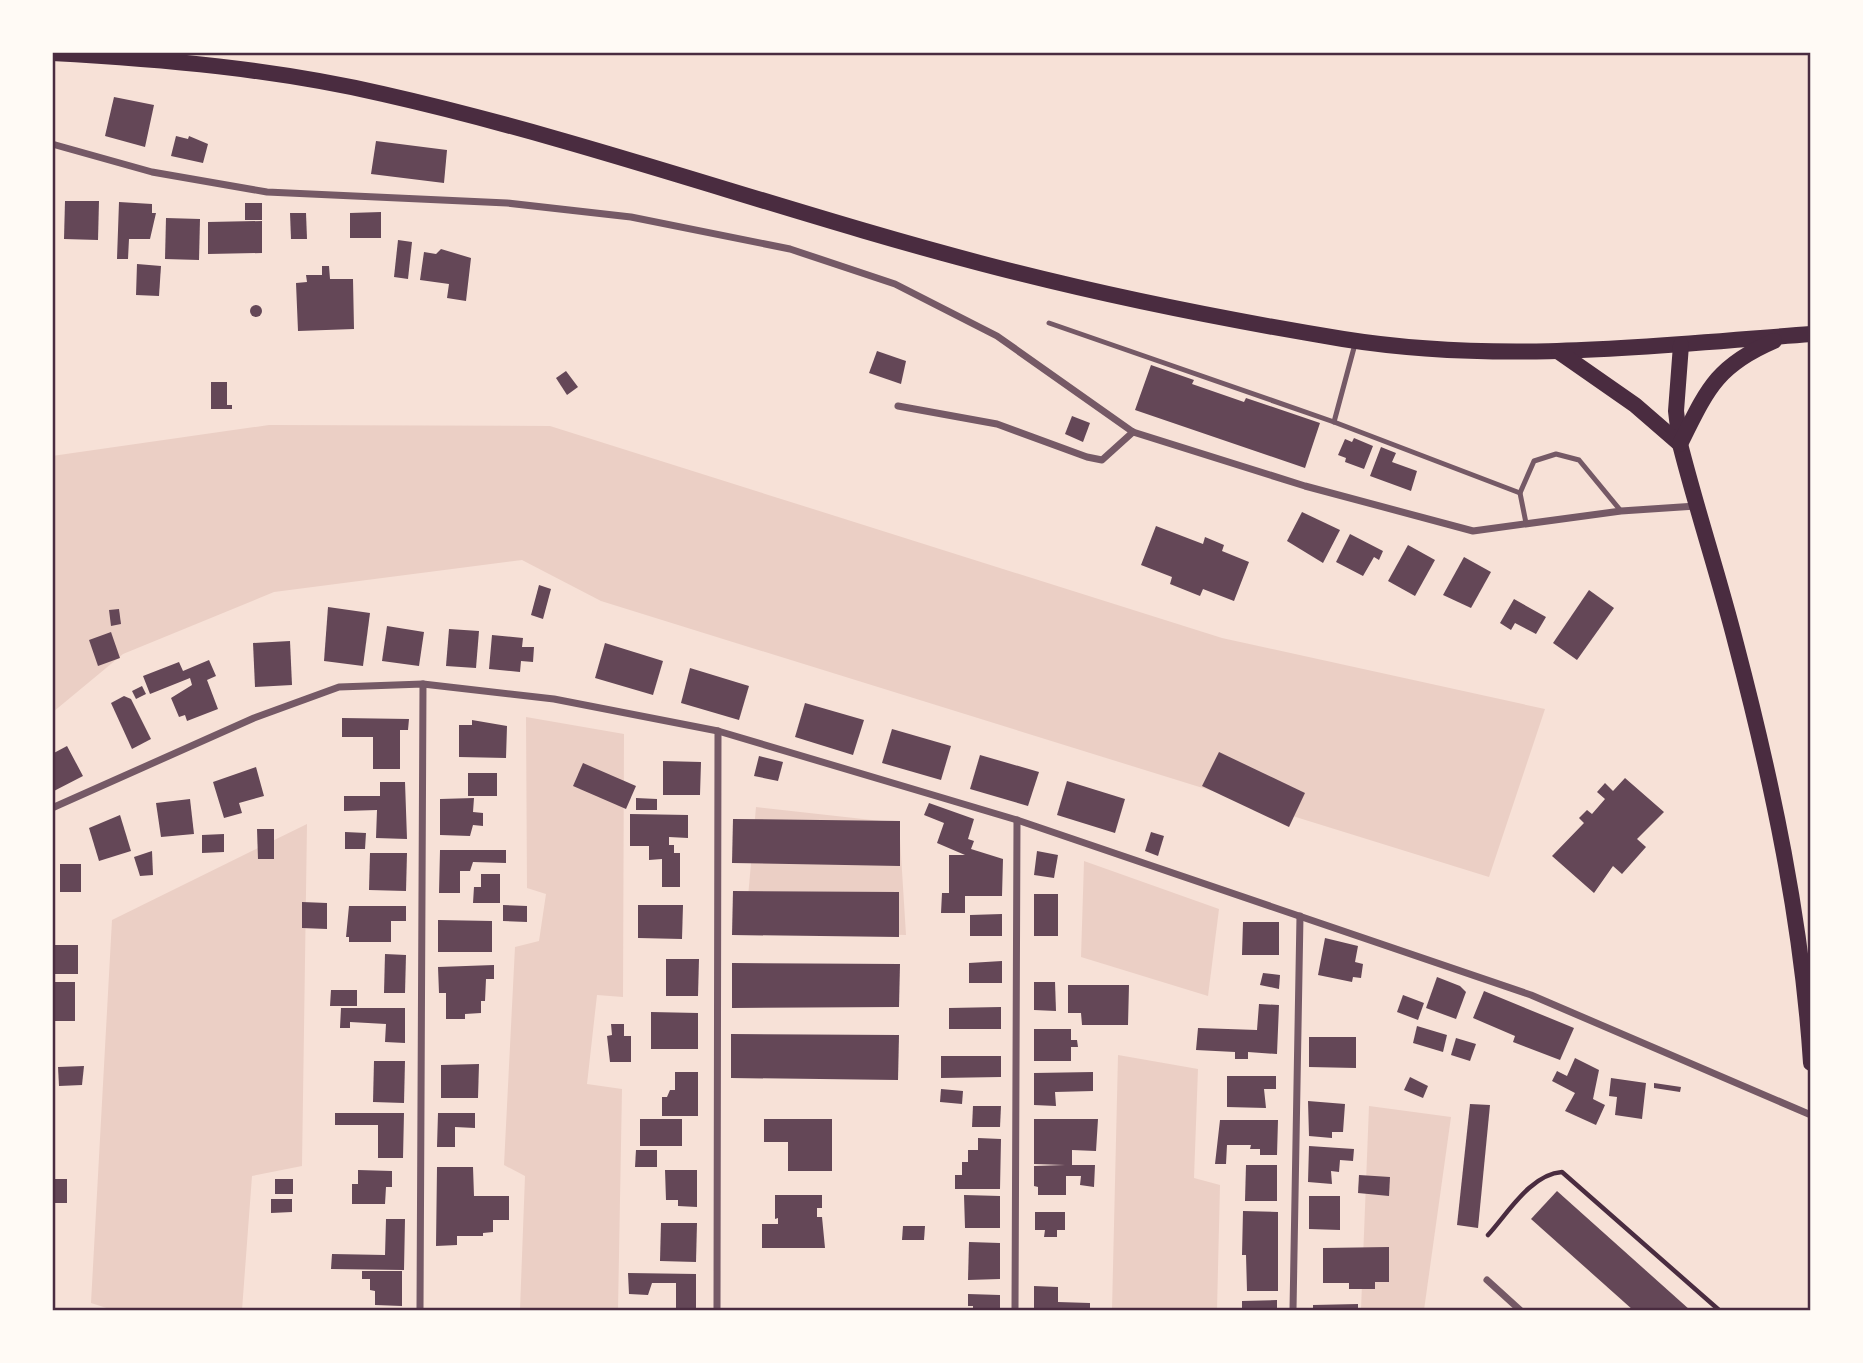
<svg xmlns="http://www.w3.org/2000/svg" width="1863" height="1363" viewBox="0 0 1863 1363" font-family="Helvetica,sans-serif">
	<style>
		.green { fill: #ebcfc5 }
		.building { fill: #644757 }
		.lines { fill: none; stroke-linecap: round; stroke-linejoin: round }
		.path { stroke: #4a2c40; stroke-width: 4.5 }
		.service { stroke: #755966; stroke-width: 5 }
		.minor { stroke: #755966; stroke-width: 7 }
		.primary { stroke: #4a2c40; stroke-width: 16 }
		.neatline { fill: none; stroke: #4a2c40; stroke-width: 2.5 }
	</style>
	<rect width="100%" height="100%" fill="#f7e1d7"/>
	<!-- green -->
	<g class="green">
		<path d="M269,425L550,426L1222,638L1545,709L1489,877L601,601L522,560L274,592L123,654L53,712L52,456Z"/>
		<path d="M526,717L624,734L623,997L597,995L587,1084L622,1089L618,1310H520L525,1176L504,1165L515,947L539,941L546,894L527,888Z"/>
		<path d="M756,807L899,823L906,935L745,931Z"/>
		<path d="M307,824L302,1166L252,1176L242,1310H113L91,1303L112,920Z"/>
		<path d="M1084,861L1219,909L1208,996L1081,957Z"/>
		<path d="M1118,1055L1198,1069L1194,1178L1220,1185L1217,1310H1112Z"/>
		<path d="M1369,1106L1451,1117L1424,1310H1361Z"/>
	</g>
	<!-- building -->
	<g class="building">
		<path d="M114,97L154,105L145,147L105,136Z"/>
		<path d="M176,136L188,139L189,136L208,144L203,163L171,156Z"/>
		<path d="M376,141L447,150L444,183L371,174Z"/>
		<path d="M65,201H99L98,240L64,239Z"/>
		<path d="M119,202L152,204V213H156L150,239H129L128,259H117Z"/>
		<rect x="245" y="203" width="17" height="17"/>
		<path d="M381,212V238H350V213Z"/>
		<path d="M290,213H306L307,239H291Z"/>
		<path d="M166,218L200,219L199,260L165,259Z"/>
		<path d="M262,221V253L208,254V222Z"/>
		<path d="M398,240L412,242L408,279L394,277Z"/>
		<path d="M441,249L471,258L466,301L447,298L449,284L420,280L424,252L436,254Z"/>
		<path d="M137,264L161,266L159,296L136,295Z"/>
		<path d="M322,266H329L330,279H353L354,329L298,331L296,283L307,282L306,275H322Z"/>
		<circle cx="256" cy="311" r="6"/>
		<path d="M877,351L906,361L901,384L869,373Z"/>
		<path d="M1151,365L1194,380L1192,384L1244,402L1246,398L1320,423L1305,468L1135,410Z"/>
		<path d="M566,371L578,387L567,395L556,378Z"/>
		<path d="M211,382H227V405H232V409H211Z"/>
		<path d="M1072,416L1090,423L1083,442L1065,434Z"/>
		<path d="M1354,438L1373,446L1364,469L1345,462L1346,458L1338,455L1345,439L1352,442Z"/>
		<path d="M1381,447L1396,453L1392,462L1417,471L1411,491L1370,476Z"/>
		<path d="M1302,512L1340,530L1323,563L1287,541Z"/>
		<path d="M1156,526L1203,544L1205,537L1224,545L1222,551L1249,562L1234,601L1203,589L1200,596L1170,584L1172,577L1141,565Z"/>
		<path d="M1350,534L1383,551L1379,560L1374,557L1363,576L1336,562Z"/>
		<path d="M1408,545L1435,560L1415,596L1388,581Z"/>
		<path d="M1464,557L1491,572L1471,608L1443,595Z"/>
		<path d="M539,585L551,589L543,619L531,615Z"/>
		<path d="M1589,590L1614,608L1577,660L1553,643Z"/>
		<path d="M1514,599L1546,617L1536,634L1515,623L1511,630L1500,623Z"/>
		<path d="M328,607L370,613L363,666L324,661Z"/>
		<path d="M119,609L121,624L111,626L109,610Z"/>
		<path d="M387,626L424,632L419,666L382,661Z"/>
		<path d="M449,629L479,631L476,668L446,666Z"/>
		<path d="M111,632L120,658L98,666L89,640Z"/>
		<path d="M492,635L523,638L522,647H534L533,662L521,661L520,672L489,669Z"/>
		<path d="M290,641L292,685L255,687L253,643Z"/>
		<path d="M605,643L663,661L653,695L595,678Z"/>
		<path d="M209,660L216,676L207,680L218,709L187,721L185,715L179,717L171,698L192,685L190,678L150,694L143,676L179,662L183,671Z"/>
		<path d="M690,668L749,686L739,720L681,703Z"/>
		<path d="M142,686L146,694L136,699L132,691Z"/>
		<path d="M124,696L131,699L151,739L132,749L111,703Z"/>
		<path d="M805,703L864,720L853,755L795,737Z"/>
		<path d="M342,718L409,719L408,730H400V769H373V737H342Z"/>
		<path d="M472,720L507,726L506,758L459,757V725H472Z"/>
		<path d="M892,729L951,746L941,780L882,763Z"/>
		<path d="M67,746L83,776L52,792V754Z"/>
		<path d="M1219,752L1305,793L1289,827L1202,786Z"/>
		<path d="M980,755L1039,772L1028,806L970,789Z"/>
		<path d="M759,756L783,762L778,781L754,776Z"/>
		<path d="M663,761L701,762L700,795H663Z"/>
		<path d="M583,763L636,786L626,809L573,786Z"/>
		<path d="M256,767L264,796L239,803L242,813L224,818L213,782Z"/>
		<rect x="468" y="773" width="29" height="23"/>
		<path d="M1625,778L1664,812L1637,839L1646,847L1622,874L1613,866L1594,893L1552,856L1584,823L1579,818L1587,810L1592,814L1605,799L1597,792L1605,783L1613,791Z"/>
		<path d="M1067,781L1125,799L1115,833L1057,815Z"/>
		<path d="M380,782H405L407,839L376,838L377,810L344,811V796H380Z"/>
		<path d="M474,798L473,812L483,813V826L473,825L470,836L440,835V799Z"/>
		<path d="M636,798L657,799V810H636Z"/>
		<path d="M190,799L194,834L161,837L156,803Z"/>
		<path d="M929,803L974,819L968,839L974,841L971,849L1003,859L1002,896H965V913H941L942,893H949V855H965L937,843L944,823L924,815Z"/>
		<path d="M630,814L688,815V838L669,837V845H674V853H680V887H662V859L649,860V846H630Z"/>
		<path d="M120,815L131,851L99,861L89,828Z"/>
		<path d="M733,819L900,821V866L732,863Z"/>
		<path d="M257,829H274V859H258Z"/>
		<path d="M345,832L366,833L365,849H345Z"/>
		<path d="M1151,832L1164,836L1158,856L1145,851Z"/>
		<path d="M224,834V852L202,853V835Z"/>
		<path d="M440,850H506V863L473,862L470,871H460V893H439Z"/>
		<path d="M152,851L153,875L140,876L134,857Z"/>
		<path d="M1037,851L1058,855L1054,878L1034,875Z"/>
		<path d="M370,853H407L406,891L369,890Z"/>
		<rect x="60" y="864" width="21" height="28"/>
		<path d="M481,874H500V903H473L474,887H481Z"/>
		<path d="M733,891L899,892V937L732,935Z"/>
		<rect x="1034" y="894" width="24" height="42"/>
		<path d="M302,902L327,903V929L302,928Z"/>
		<path d="M503,905L527,906V922L503,921Z"/>
		<path d="M638,905H683L682,939L638,938Z"/>
		<path d="M349,906H406V921H391V942H349V937H346Z"/>
		<path d="M1002,914V936H970V915Z"/>
		<path d="M438,920L492,921V952H438Z"/>
		<path d="M1243,922H1279V955H1242Z"/>
		<path d="M1325,938L1358,946L1355,962L1363,964L1361,978L1353,977L1352,982L1318,975Z"/>
		<rect x="52" y="945" width="26" height="29"/>
		<path d="M385,954L406,955L405,993H384Z"/>
		<path d="M666,959H699L698,996H666Z"/>
		<path d="M1002,961V983H969V963Z"/>
		<path d="M732,963L900,964L899,1007L732,1008Z"/>
		<path d="M494,965V979H486L485,1001H481V1013L465,1014V1019H446V993H439L438,967Z"/>
		<path d="M1263,973L1280,975L1279,989L1260,985Z"/>
		<path d="M1437,977L1460,986L1466,992L1456,1019L1426,1008Z"/>
		<rect x="52" y="982" width="23" height="39"/>
		<path d="M1034,982H1055L1056,1011L1034,1010Z"/>
		<path d="M1068,985H1129L1128,1025H1082L1081,1013H1068Z"/>
		<path d="M331,990H357V1006H330Z"/>
		<path d="M1484,991L1574,1028L1560,1060L1513,1042L1515,1036L1473,1018Z"/>
		<path d="M1403,995L1424,1003L1418,1020L1397,1012Z"/>
		<path d="M1259,1004L1279,1005L1277,1054L1248,1052V1059H1235V1052L1196,1050L1198,1028L1257,1030Z"/>
		<path d="M1001,1007V1029H949V1008Z"/>
		<path d="M341,1008H405V1043L385,1042L386,1024L350,1022V1028H340Z"/>
		<path d="M651,1012L698,1013V1049H651Z"/>
		<path d="M611,1024H624V1036H631V1062H610L607,1036L612,1035Z"/>
		<path d="M1417,1026L1447,1035L1443,1052L1413,1043Z"/>
		<path d="M1034,1029H1071V1040H1077L1078,1047H1071V1061H1034Z"/>
		<path d="M731,1034L899,1035L898,1080L731,1078Z"/>
		<path d="M1309,1037H1356V1068L1309,1067Z"/>
		<path d="M1456,1038L1476,1044L1470,1061L1451,1055Z"/>
		<path d="M941,1056H1001V1077L941,1078Z"/>
		<path d="M1575,1058L1599,1070L1593,1099L1605,1105L1596,1125L1565,1111L1575,1093L1552,1081L1557,1071L1567,1076Z"/>
		<path d="M374,1061H405L404,1103L373,1102Z"/>
		<path d="M479,1064L478,1098H441V1065Z"/>
		<path d="M84,1066L82,1085L59,1086L58,1067Z"/>
		<path d="M675,1072H698V1116H662V1097H667L670,1090H675Z"/>
		<path d="M1093,1072V1091L1055,1092L1056,1106L1034,1105V1073Z"/>
		<path d="M1227,1076H1276V1089H1264L1266,1108L1227,1107Z"/>
		<path d="M1410,1077L1428,1086L1423,1098L1404,1090Z"/>
		<path d="M1611,1078L1646,1083L1642,1119L1615,1115L1617,1097L1609,1096Z"/>
		<path d="M1654,1083L1681,1087L1680,1092L1654,1088Z"/>
		<path d="M941,1089L963,1091L962,1104L940,1102Z"/>
		<path d="M1308,1101L1345,1104L1343,1132H1332V1138L1309,1136Z"/>
		<path d="M1470,1104L1490,1105L1478,1228L1457,1225Z"/>
		<path d="M973,1106H1001L1000,1127H972Z"/>
		<path d="M335,1113H404L403,1158H378V1125H335Z"/>
		<path d="M438,1113H475V1128L455,1127V1147H437Z"/>
		<rect x="640" y="1119" width="42" height="27"/>
		<path d="M764,1119H832V1171H788V1142H764Z"/>
		<path d="M1034,1119H1098L1096,1151L1072,1150V1165H1095L1094,1187L1080,1185L1081,1176H1066V1195H1038V1187L1034,1186V1166L1065,1165L1034,1164Z"/>
		<path d="M1220,1120H1278L1277,1155H1260V1149H1250L1251,1145H1227L1226,1164H1215Z"/>
		<path d="M978,1138L1001,1139L1000,1189H955V1175H962V1162H968V1150H978Z"/>
		<path d="M1309,1146L1354,1149L1353,1161L1340,1160L1339,1172L1331,1171L1332,1184L1308,1182Z"/>
		<path d="M636,1150H657V1167H635Z"/>
		<path d="M1246,1165H1277V1201H1245Z"/>
		<path d="M437,1167H473L474,1196H509V1220H493V1232L483,1233V1236H457V1245L436,1246Z"/>
		<path d="M358,1170L392,1171V1187H386L385,1204H352V1184H358Z"/>
		<path d="M665,1170H697V1207L678,1206V1200H666Z"/>
		<path d="M1359,1175L1390,1177L1389,1196L1358,1193Z"/>
		<rect x="52" y="1179" width="15" height="24"/>
		<rect x="275" y="1179" width="18" height="15"/>
		<path d="M1557,1191L1690,1310H1633L1531,1219Z"/>
		<path d="M775,1195H822V1208H817V1217H822L825,1248H762V1224H778V1218L775,1219Z"/>
		<path d="M964,1195L1000,1196V1228H965Z"/>
		<path d="M1309,1196H1340V1230L1309,1229Z"/>
		<path d="M271,1199H292V1212L271,1213Z"/>
		<path d="M1243,1211L1278,1212V1291H1247L1246,1255H1242Z"/>
		<path d="M1035,1212H1065V1230H1057V1237H1044L1045,1230H1035Z"/>
		<path d="M386,1219H405L404,1270L331,1269L332,1254L385,1255Z"/>
		<path d="M661,1223H697L696,1262L660,1261Z"/>
		<path d="M903,1226H925L924,1240H902Z"/>
		<path d="M969,1242L1000,1243V1279L968,1280Z"/>
		<path d="M1389,1247V1282H1375V1289H1349V1283H1323V1248Z"/>
		<path d="M362,1271H402V1306L375,1305V1291L370,1290V1279H362Z"/>
		<path d="M628,1273L696,1274V1310H676V1283H652L648,1295L629,1294Z"/>
		<path d="M1034,1286L1058,1287V1302L1090,1303V1310H1034Z"/>
		<path d="M968,1294L1000,1295V1310H973V1306H968Z"/>
		<path d="M1277,1300V1310H1242V1301Z"/>
		<path d="M1358,1304V1310H1313V1305Z"/>
		<rect x="450" y="1308" width="44" height="2"/>
	</g>
	<g class="lines">
		<!-- path -->
		<path class="path" d="M1488,1235C1508,1213 1531,1174 1562,1172L1719,1310"/>
		<!-- service -->
		<g class="service">
			<path d="M1049,323L1334,422L1520,493"/>
			<path d="M1334,422L1355,344"/>
			<path d="M1526,523L1520,493L1534,461L1556,454L1579,460L1621,511"/>
		</g>
		<!-- minor -->
		<g class="minor">
			<path d="M52,144L152,172L267,192L507,203L631,217L790,249L895,284L997,336L1133,432L1305,486L1473,531L1621,511L1696,506"/>
			<path d="M898,406L997,424L1087,457L1102,460L1133,432"/>
			<path d="M52,808L254,718L339,687L423,684L554,699L718,731L1017,820L1531,995L1811,1115"/>
			<path d="M1487,1280L1520,1310"/>
			<path d="M420,1310L423,684"/>
			<path d="M717,1310L718,731"/>
			<path d="M1015,1310L1017,820"/>
			<path d="M1293,1310L1300,916"/>
		</g>
		<!-- primary -->
		<g class="primary">
			<path d="M52,53C163,59 275,69 383,94C591,141 792,215 999,268C1112,297 1227,320 1343,339C1499,364 1655,346 1811,334"/>
			<path d="M1681,345L1676,411L1680,444C1697,511 1719,577 1736,644C1772,781 1802,922 1811,1063"/>
			<path d="M1559,352L1635,405L1680,444"/>
			<path d="M1680,444C1707,390 1716,366 1774,341"/>
		</g>
	</g>
	<!-- border -->
	<rect width="1863" height="1363" fill="none" stroke="#fffaf5" stroke-width="108"/>
	<rect x="54" y="54" width="1755" height="1255" class="neatline"/>
</svg>
